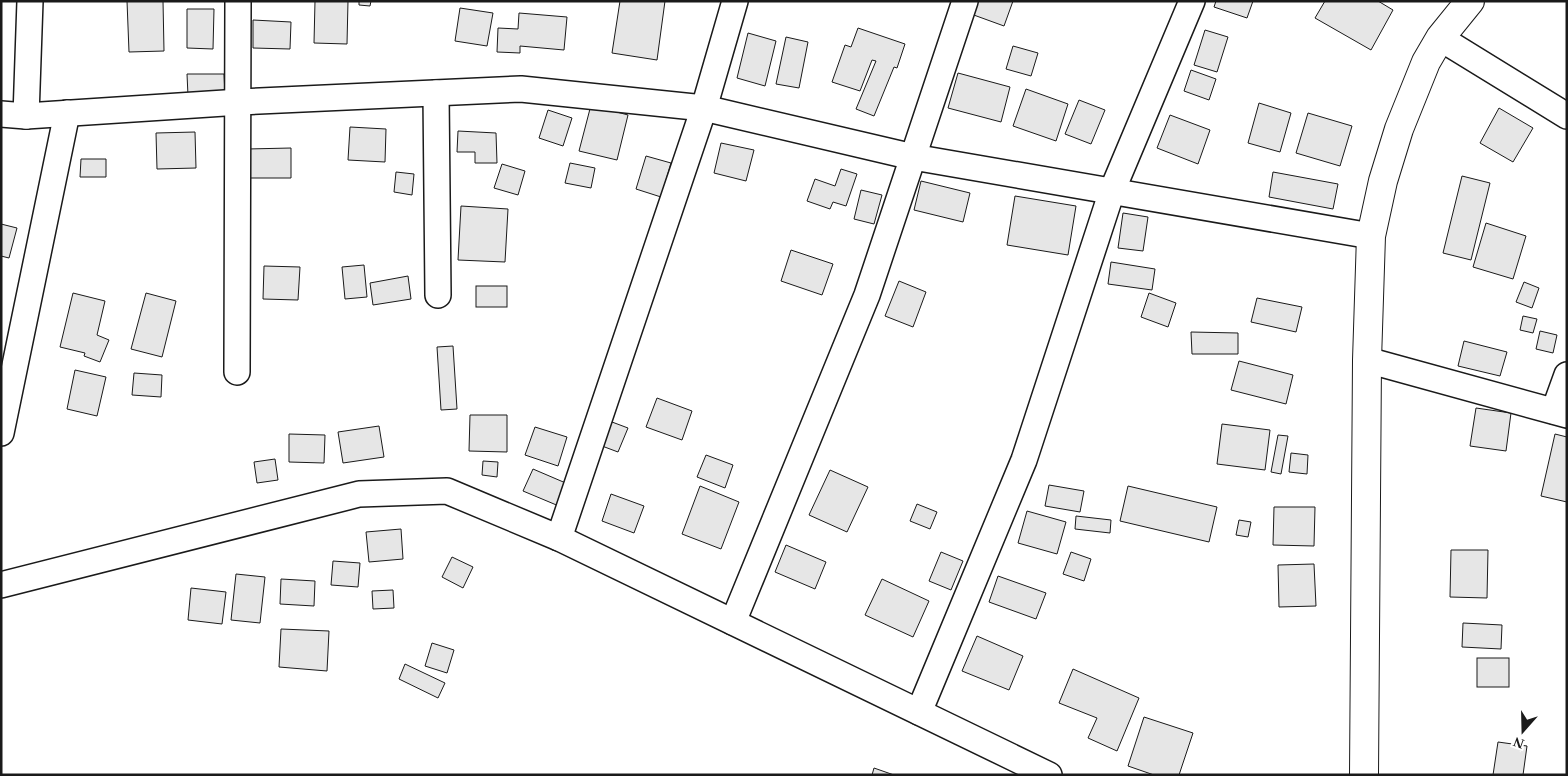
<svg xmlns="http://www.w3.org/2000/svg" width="1568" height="776" viewBox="0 0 1568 776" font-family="Georgia,serif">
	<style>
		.building { fill: #e6e6e6; stroke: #1a1a1a }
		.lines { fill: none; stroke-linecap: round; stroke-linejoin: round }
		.street-casing { stroke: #1a1a1a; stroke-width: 28 }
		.highway-casing { stroke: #1a1a1a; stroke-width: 30 }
		.street { stroke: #fff; stroke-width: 25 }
		.highway { stroke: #fff; stroke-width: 28 }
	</style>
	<rect width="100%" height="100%" fill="#fff"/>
	<!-- building -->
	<g class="building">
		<path d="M127,1H163L164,51L129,52Z"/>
		<path d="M315,1H348L347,44L314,43Z"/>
		<path d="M359,1H371L370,6L359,5Z"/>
		<path d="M620,1H665L657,60L612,53Z"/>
		<path d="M976,1H1013L1004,26L971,14Z"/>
		<path d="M1216,1H1253L1247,18L1214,7Z"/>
		<path d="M1325,1H1378L1393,10L1371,50L1315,18Z"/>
		<path d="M460,8L493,13L487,46L455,41Z"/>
		<path d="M187,9H214L213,49L187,48Z"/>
		<path d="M519,13L567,17L564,50L520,46V53L497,52L498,28L518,29Z"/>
		<path d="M253,20L291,22L290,49L253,48Z"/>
		<path d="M858,28L905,44L897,68L894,67L874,116L856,109L876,61L872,60L860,91L832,82L845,45L851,47Z"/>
		<path d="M1205,30L1228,37L1217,72L1194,65Z"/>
		<path d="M748,33L776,41L765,86L737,78Z"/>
		<path d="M786,37L808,42L799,88L776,84Z"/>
		<path d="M1013,46L1038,53L1031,76L1006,69Z"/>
		<path d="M1191,70L1216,79L1209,100L1184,91Z"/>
		<path d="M958,73L1010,87L1001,122L948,108Z"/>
		<path d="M187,74H224L225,95L188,96Z"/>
		<path d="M1026,89L1068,104L1056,141L1013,126Z"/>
		<path d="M1079,100L1105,110L1091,144L1065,134Z"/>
		<path d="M1259,103L1291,113L1280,152L1248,143Z"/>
		<path d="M591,105L628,115L617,160L579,151Z"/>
		<path d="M1499,108L1533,128L1513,162L1480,143Z"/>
		<path d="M548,110L572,118L563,146L539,138Z"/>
		<path d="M1308,113L1352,126L1340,166L1296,153Z"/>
		<path d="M1170,115L1210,130L1198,164L1157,148Z"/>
		<path d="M350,127L386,129L385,162L348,160Z"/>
		<path d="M458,131L496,133L497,163H475V152H457Z"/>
		<path d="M195,132L196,168L157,169L156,133Z"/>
		<path d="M721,143L754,150L746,181L714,173Z"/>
		<path d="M291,148V178H248L247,149Z"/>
		<path d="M646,156L671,163L661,197L636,189Z"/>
		<path d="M81,159H106V177H80Z"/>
		<path d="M570,163L595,168L591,188L565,183Z"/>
		<path d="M502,164L525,171L518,195L494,188Z"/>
		<path d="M841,169L857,174L846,206L833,202L830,209L807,201L815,179L835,186Z"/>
		<path d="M396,172L414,174L412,195L394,192Z"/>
		<path d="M1273,172L1338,184L1333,209L1269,197Z"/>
		<path d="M1462,176L1490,183L1471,260L1443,253Z"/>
		<path d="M921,181L970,193L963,222L914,210Z"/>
		<path d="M861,190L882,195L874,224L854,219Z"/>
		<path d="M1015,196L1076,206L1068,255L1007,245Z"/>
		<path d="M461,206L508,209L505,262L458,260Z"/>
		<path d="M1123,213L1148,217L1143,251L1118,248Z"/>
		<path d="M1486,223L1526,236L1513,279L1473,267Z"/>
		<path d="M1,224L17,228L9,258L1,256Z"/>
		<path d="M791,250L833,264L822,295L781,281Z"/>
		<path d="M1111,262L1155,269L1152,290L1108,284Z"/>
		<path d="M364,265L367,297L345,299L342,267Z"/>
		<path d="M264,266L300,267L298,300L263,299Z"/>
		<path d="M408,276L411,299L373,305L370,283Z"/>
		<path d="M899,281L926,292L913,327L885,316Z"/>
		<path d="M1524,282L1539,288L1532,308L1516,302Z"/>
		<rect x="476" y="286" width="31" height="21"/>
		<path d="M73,293L105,301L97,335L109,340L100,362L84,356L85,353L60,347Z"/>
		<path d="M146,293L176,301L162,357L131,349Z"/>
		<path d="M1149,293L1176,303L1168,327L1141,317Z"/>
		<path d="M1257,298L1302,307L1296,332L1251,322Z"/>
		<path d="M1523,316L1537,319L1533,333L1520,330Z"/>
		<path d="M1540,331L1557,335L1553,353L1536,349Z"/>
		<path d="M1191,332L1238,333V354H1192Z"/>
		<path d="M1464,341L1507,352L1500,376L1458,366Z"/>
		<path d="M453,346L457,409L441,410L437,347Z"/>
		<path d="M1239,361L1293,375L1286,404L1231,390Z"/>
		<path d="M75,370L106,377L97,416L67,409Z"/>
		<path d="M134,373L162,375L161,397L132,395Z"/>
		<path d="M657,398L692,411L682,440L646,427Z"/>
		<path d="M1476,408L1511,413L1506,451L1470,446Z"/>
		<path d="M470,415H507V452L469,451Z"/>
		<path d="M612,422L628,428L618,452L602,446Z"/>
		<path d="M1222,424L1270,430L1265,470L1217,464Z"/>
		<path d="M379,426L384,457L343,463L338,432Z"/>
		<path d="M535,427L567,437L558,466L525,455Z"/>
		<path d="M289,434L325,435L324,463L289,462Z"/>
		<path d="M1555,434L1567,437V502L1541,496Z"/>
		<path d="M1278,435L1288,436L1281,474L1271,472Z"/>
		<path d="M1291,453L1308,455L1307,474L1289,472Z"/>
		<path d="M706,455L733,465L725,488L697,477Z"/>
		<path d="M275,459L278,480L257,483L254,462Z"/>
		<path d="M483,461L498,462L497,477L482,475Z"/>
		<path d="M533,469L575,487L566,509L523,491Z"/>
		<path d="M830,470L868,487L847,532L809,515Z"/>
		<path d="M1049,485L1084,491L1080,512L1045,506Z"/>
		<path d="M700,486L739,502L721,549L682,534Z"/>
		<path d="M1128,486L1217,507L1209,542L1120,521Z"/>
		<path d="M611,494L644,506L634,533L602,521Z"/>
		<path d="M917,504L937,512L930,529L910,521Z"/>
		<path d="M1274,507H1315L1314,546L1273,545Z"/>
		<path d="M1027,511L1066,522L1057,554L1018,543Z"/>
		<path d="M1076,516L1111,520L1110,533L1075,529Z"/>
		<path d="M1239,520L1251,522L1248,537L1236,535Z"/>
		<path d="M401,529L403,559L369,562L366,532Z"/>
		<path d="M786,545L826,562L815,589L775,572Z"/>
		<path d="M1451,550H1488L1487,598L1450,597Z"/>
		<path d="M941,552L963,561L951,590L929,581Z"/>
		<path d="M1071,552L1091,559L1084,581L1063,574Z"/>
		<path d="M452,557L473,567L463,588L442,577Z"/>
		<path d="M333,561L360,563L358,587L331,585Z"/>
		<path d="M1314,564L1316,606L1279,607L1278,565Z"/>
		<path d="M236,574L265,577L260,623L231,620Z"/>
		<path d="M998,576L1046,593L1036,619L989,602Z"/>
		<path d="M281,579L315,581L314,606L280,604Z"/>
		<path d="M882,579L929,601L913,637L865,615Z"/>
		<path d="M191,588L226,592L222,624L188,620Z"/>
		<path d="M393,590L394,608L373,609L372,591Z"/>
		<path d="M1463,623L1502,625L1501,649L1462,647Z"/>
		<path d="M281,629L329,631L327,671L279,667Z"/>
		<path d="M977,636L1023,656L1009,690L962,671Z"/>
		<path d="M432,643L454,650L447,673L425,666Z"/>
		<rect x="1477" y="658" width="32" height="29"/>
		<path d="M405,664L445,683L438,698L399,679Z"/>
		<path d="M1073,669L1139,698L1117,751L1088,738L1097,718L1059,703Z"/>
		<path d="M1144,717L1193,733L1179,775H1154L1128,766Z"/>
		<path d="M1498,742L1527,746L1523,775H1493Z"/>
		<path d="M874,768L894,775H872Z"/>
	</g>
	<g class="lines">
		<defs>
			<g id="street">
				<path d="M1440,38L1567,116"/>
				<path d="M436,93L438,295"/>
				<path d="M1,114L26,116L240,102L521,89L704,108L913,157L1371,236"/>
				<path d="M26,116L30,1"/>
				<path d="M1367,360L1567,415"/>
				<path d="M237,372L238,1"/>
				<path d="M1554,411L1567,375"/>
				<path d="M1,433L67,113"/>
				<path d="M559,538L704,108L735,1"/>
				<path d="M1,585L359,494L447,491L559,538L1049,775"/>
				<path d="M733,622L867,295L965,1"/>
				<path d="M919,712L1024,460L1112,191L1192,1"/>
			</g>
			<path id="highway" d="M1364,775L1367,360L1371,236L1383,181L1399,129L1426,62L1440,38L1470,1"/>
		</defs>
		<!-- street casing -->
		<use href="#street" class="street-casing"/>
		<!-- highway casing -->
		<use href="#highway" class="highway-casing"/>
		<!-- street -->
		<use href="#street" class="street"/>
		<!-- highway -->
		<use href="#highway" class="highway"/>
	</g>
	<!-- border -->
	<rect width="1568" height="776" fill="none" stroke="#1a1a1a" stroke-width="5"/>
	<!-- north arrow -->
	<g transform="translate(1523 731) rotate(200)" stroke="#ffffff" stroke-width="4" paint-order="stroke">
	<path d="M0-4L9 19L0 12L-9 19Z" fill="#1a1a1a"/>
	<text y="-8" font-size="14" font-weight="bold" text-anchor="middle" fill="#1a1a1a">N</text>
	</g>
</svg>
